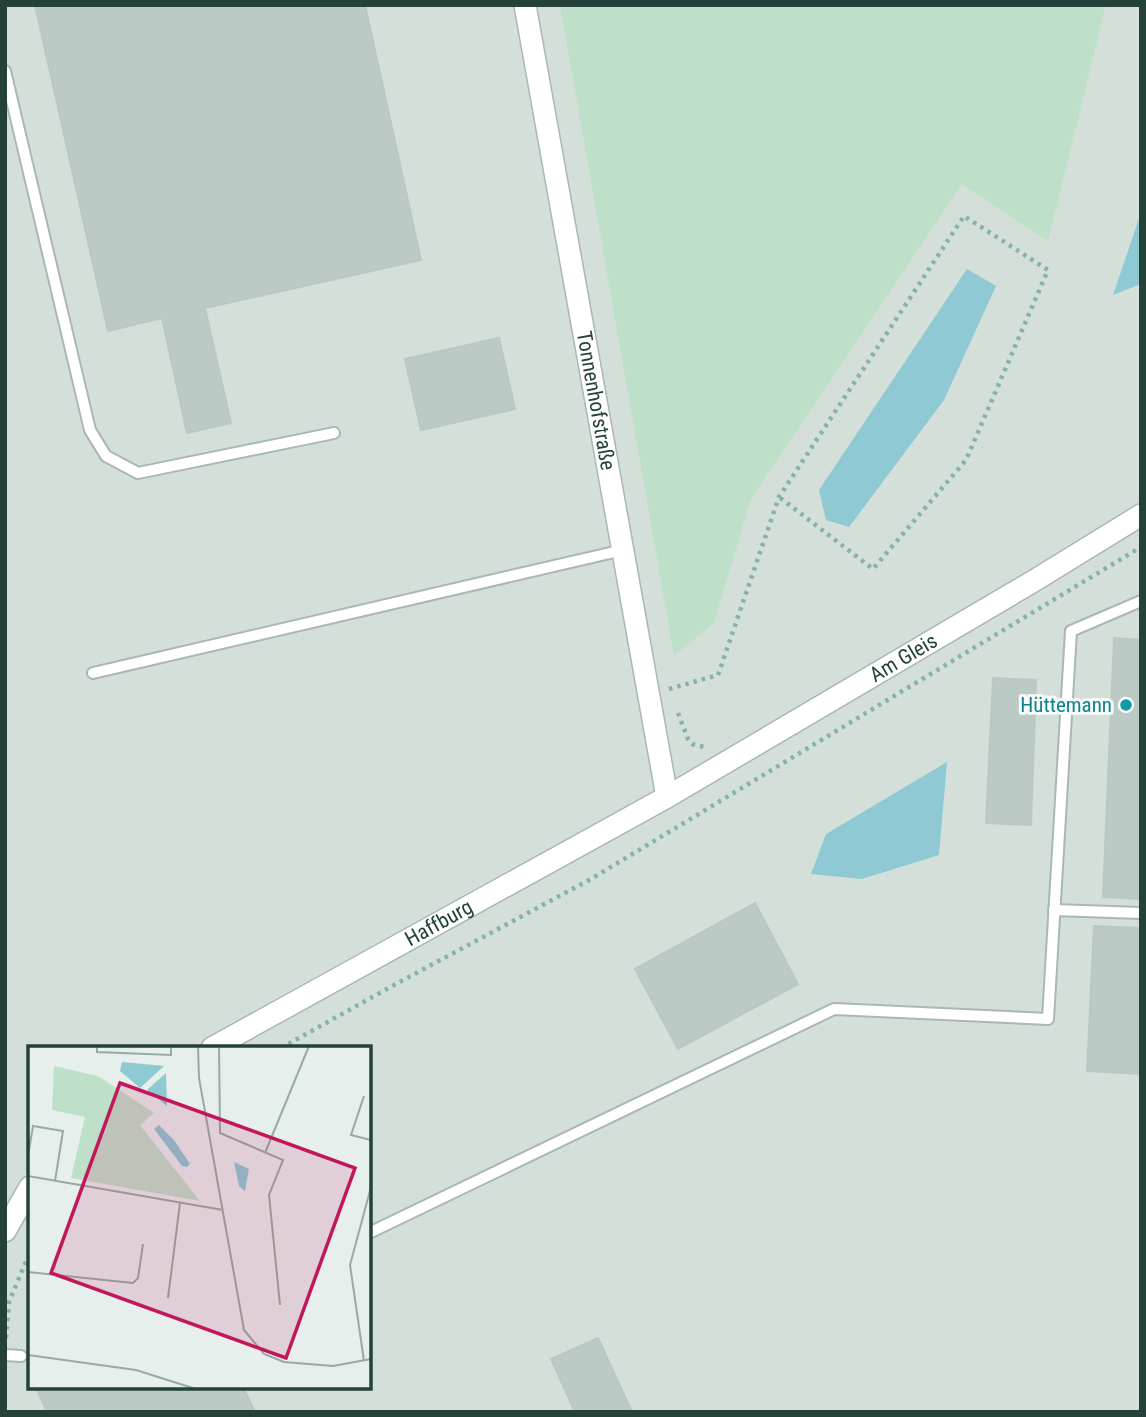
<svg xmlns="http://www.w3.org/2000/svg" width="1146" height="1417" viewBox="0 0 1146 1417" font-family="'Roboto Condensed',sans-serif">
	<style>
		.built { fill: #d4dfda; fill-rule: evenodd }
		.green { fill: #bfe0c8 }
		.water { fill: #8ec9d4 }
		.building { fill: #bbcac4; stroke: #b8c9c2; stroke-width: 2 }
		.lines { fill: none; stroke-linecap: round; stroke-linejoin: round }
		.service-casing { stroke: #a8b8b2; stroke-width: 14 }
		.minor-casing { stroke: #a8b8b2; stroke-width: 24 }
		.path { stroke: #86b3a5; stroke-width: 4.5; stroke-dasharray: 3.5 5; stroke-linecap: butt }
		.service { stroke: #fff; stroke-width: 10 }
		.minor { stroke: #fff; stroke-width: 21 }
		.culture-dot { fill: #0f9aa8; stroke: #f7fbf9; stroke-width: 2.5 }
		.labels { text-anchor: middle; stroke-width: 6; stroke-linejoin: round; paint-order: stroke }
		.street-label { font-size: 21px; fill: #24423a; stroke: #f7fbf9 }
		.culture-label { font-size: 21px; fill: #0d838f; stroke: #f7fbf9; text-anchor: end }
		.inset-road { fill: none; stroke: #98aaa4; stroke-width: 2 }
		.view { fill: #c2185b; fill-opacity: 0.15; stroke: #c2185b; stroke-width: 3.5 }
		.inset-edge { fill: none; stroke: #24423a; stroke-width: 3.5 }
	</style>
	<rect width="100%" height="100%" fill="#e6efeb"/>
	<!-- built -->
	<path class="built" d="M5,5H1141V1412H5ZM30,1048H369V1387H30Z"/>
	<!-- green -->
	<path class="green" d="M560,5H1106L1048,241L962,184L751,499L714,623L674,656Z"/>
	<!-- water -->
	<g class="water">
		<path d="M1141,213V284L1113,295Z"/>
		<path d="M967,269L996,286L944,400L849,527L826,520L819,490Z"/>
		<path d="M947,762L939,855L862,879L811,874L826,834Z"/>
	</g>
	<!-- building -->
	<g class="building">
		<path d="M35,5H365L421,260L205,308L231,423L187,433L162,318L108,331Z"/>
		<path d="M499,338L515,409L421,430L405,359Z"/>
		<path d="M1114,638L1141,640V899L1103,897Z"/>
		<path d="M993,678L1036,680L1031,825L986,823Z"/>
		<path d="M755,903L798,984L678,1049L635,969Z"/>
		<path d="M1094,926L1141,928V1074L1087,1071Z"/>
		<path d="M598,1338L632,1412H575L551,1359Z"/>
		<path d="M36,1387H243L255,1412H47Z"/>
	</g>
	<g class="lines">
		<defs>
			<g id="service">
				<path d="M5,71L90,430L106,456L138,473L334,433"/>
				<path d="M93,673L623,550"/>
				<path d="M1054,910L1141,913"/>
				<path d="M369,1233L834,1009L1048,1019L1071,631L1141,601"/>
				<path d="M5,1355L21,1356"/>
			</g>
			<g id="minor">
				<path id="s1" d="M525,5L667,797"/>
				<path id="s2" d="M212,1048L667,797L1032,582L1141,515"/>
				<path d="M5,1231L30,1187"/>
			</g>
		</defs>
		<!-- service casing -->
		<use href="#service" class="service-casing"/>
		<!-- minor casing -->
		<use href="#minor" class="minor-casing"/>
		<!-- path -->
		<g class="path">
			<path d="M669,689L718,675L779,497L964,216L1048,270L966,460L873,569L779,497"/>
			<path d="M678,713L688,739L692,744L704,747"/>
			<path d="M281,1048L394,985L591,879L1141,547"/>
			<path d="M6,1338L9,1302L30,1252"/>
		</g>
		<!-- service -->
		<use href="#service" class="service"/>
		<!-- minor -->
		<use href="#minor" class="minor"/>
	</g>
	<!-- markers -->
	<circle class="culture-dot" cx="1126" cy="705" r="7"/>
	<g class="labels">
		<!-- street labels -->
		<g class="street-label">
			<text dy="7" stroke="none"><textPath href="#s1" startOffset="402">Tonnenhofstraße</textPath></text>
			<text dy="7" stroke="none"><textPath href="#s2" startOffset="794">Am Gleis</textPath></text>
			<text dy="7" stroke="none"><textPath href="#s2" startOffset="259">Haffburg</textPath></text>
		</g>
		<!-- culture labels -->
		<g class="culture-label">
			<text x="1112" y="712">Hüttemann</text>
		</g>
	</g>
	<!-- overview -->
	<g transform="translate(28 1046)">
		<rect width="343" height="343" fill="#e6efeb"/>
		<path d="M26,20L70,30L126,67L112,79L172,155L43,132L57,71L24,64Z" fill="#bfe0c8"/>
		<path d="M94,16L136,20L112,42L92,25ZM138,27L139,60L119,44ZM131,79L146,94L162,118L159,121L154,120L126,83ZM206,116L221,123L217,145L211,140Z" fill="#8ec9d4"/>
		<path class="inset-road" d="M69,0V6L143,9V0M170,0L171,32L216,284L236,308L256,316L305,320L343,313M191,0L192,87L255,114L241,149L252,259M336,50L323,89L343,94M237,107L281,0M0,110L5,80L35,85L27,135M0,130L195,164M0,226L105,237L110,232L115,198M140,252L152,157M0,309L108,324L168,343M336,315L322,219L343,141"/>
		<path class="view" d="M92,37L327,122L258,312L23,227Z"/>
		<rect width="343" height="343" class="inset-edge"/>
	</g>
	<!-- border -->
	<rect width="1146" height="1417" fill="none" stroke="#24423a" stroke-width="14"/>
</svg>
